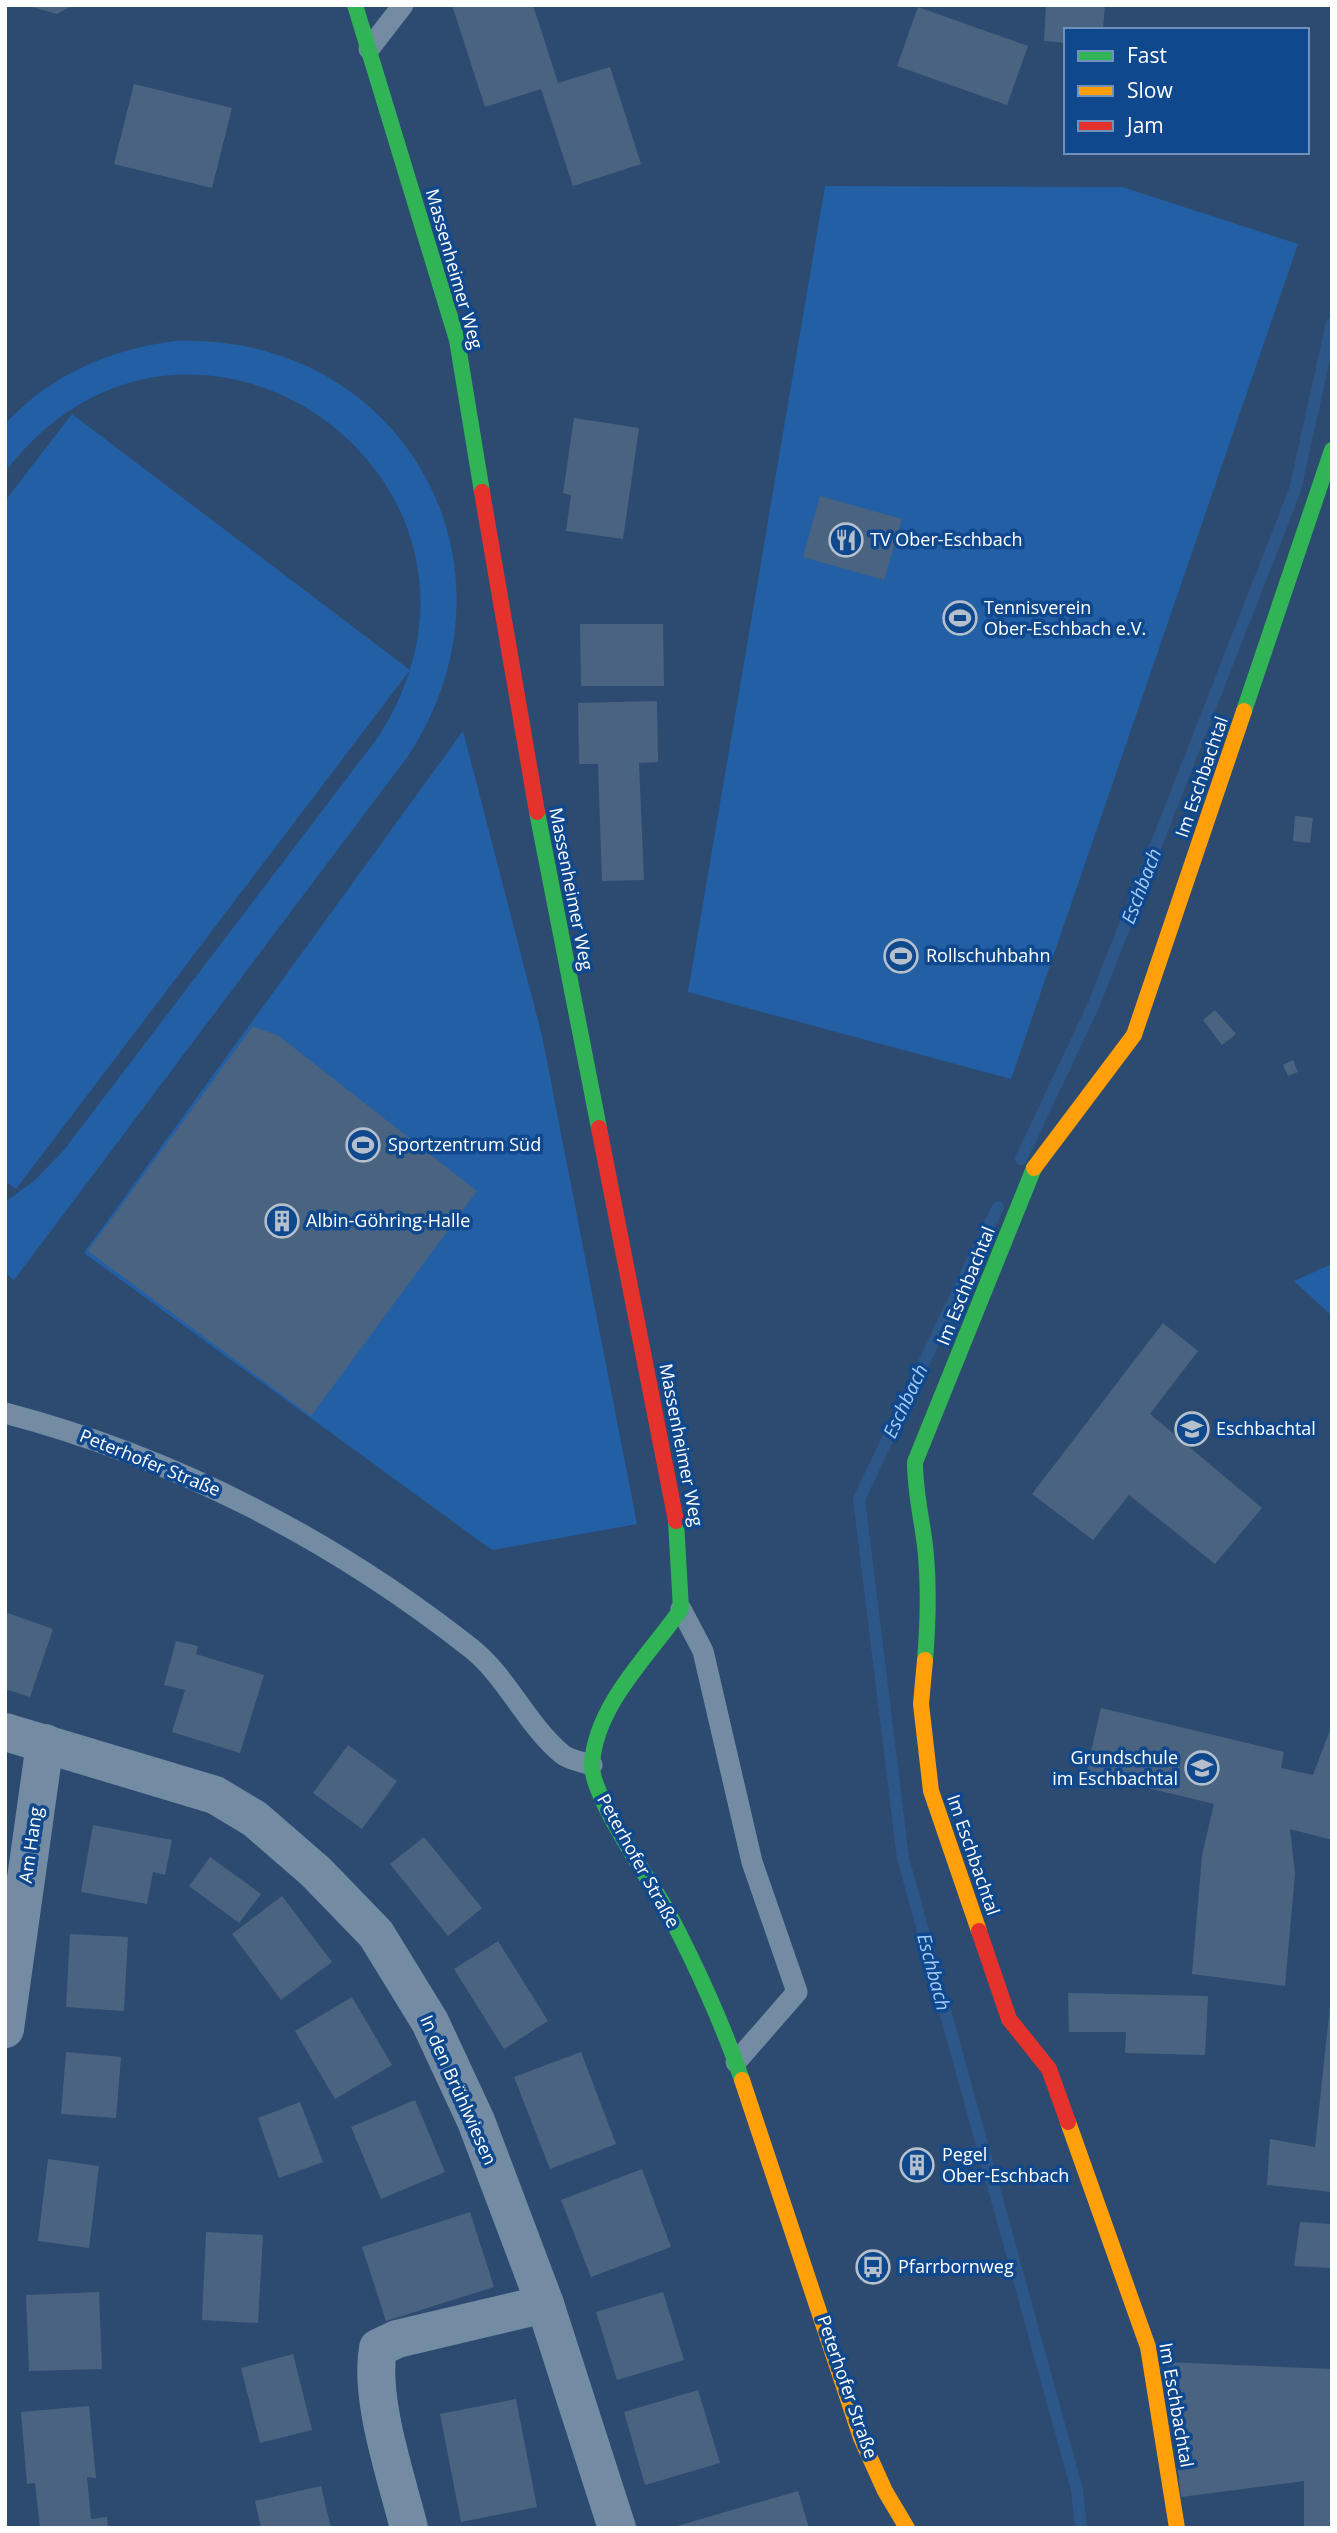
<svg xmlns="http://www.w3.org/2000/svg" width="1337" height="2533" viewBox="0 0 1337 2533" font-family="'Open Sans',sans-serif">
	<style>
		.green { fill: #235fa4 }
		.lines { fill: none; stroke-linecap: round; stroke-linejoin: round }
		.stream { stroke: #2e5789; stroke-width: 12 }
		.building { fill: #4a6380 }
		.lane { stroke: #748ba4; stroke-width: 21 }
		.street { stroke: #748ba4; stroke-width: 38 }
		.fast { stroke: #30b455; stroke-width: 16 }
		.slow { stroke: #ff9f0a; stroke-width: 16 }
		.jam { stroke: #e5322d; stroke-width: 16 }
		.labels { text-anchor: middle; stroke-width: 7; stroke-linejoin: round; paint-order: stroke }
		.street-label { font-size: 18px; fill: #fff; stroke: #10488d }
		.poi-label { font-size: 18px; fill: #fff; stroke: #10488d; text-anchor: start }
		.water-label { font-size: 19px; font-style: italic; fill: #a3ccfa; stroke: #10488d }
	</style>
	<rect width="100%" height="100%" fill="#2d4b70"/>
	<!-- green -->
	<g class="green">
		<path d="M825,186L1122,187L1298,244L1011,1079L688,992Z"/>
		<path d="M176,341C403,333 533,566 408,756L14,1280L5,1273V1202L34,1181L64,1150L379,736C541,479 188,232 5,472V424C50,375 110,349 176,341Z"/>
		<path d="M72,414L410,670L16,1189L5,1181V501Z"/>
		<path d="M463,731L542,1036L637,1524L492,1550L84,1253Z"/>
		<path d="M1332,1264V1316L1294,1281Z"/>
	</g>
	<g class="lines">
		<!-- stream -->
		<g class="stream">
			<path d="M1021,1159L1094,1004L1295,490L1332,323"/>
			<path d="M998,1207L859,1499L903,1858L1077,2490L1081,2528"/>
		</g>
	</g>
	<!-- building -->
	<g class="building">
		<path d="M25,5H73L57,14Z"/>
		<path d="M452,5H533L558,83L610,67L641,164L573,186L541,89L485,107Z"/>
		<path d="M1046,5H1105L1103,30H1066V43L1044,41Z"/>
		<path d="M918,7L1028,46L1007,105L897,66Z"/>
		<path d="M134,84L232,108L212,188L114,164Z"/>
		<path d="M574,418L639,428L623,539L566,531L571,495L563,493Z"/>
		<path d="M820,496L902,519L884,580L803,557Z"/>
		<path d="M580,624H663L664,686H581Z"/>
		<path d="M657,701L658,762L639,763L644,880L602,881L598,764H579L578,703Z"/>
		<path d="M1295,816L1313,818L1310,843L1293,841Z"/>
		<path d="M1215,1010L1236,1034L1222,1045L1203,1020Z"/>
		<path d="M253,1026L279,1036L477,1191L311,1416L88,1251Z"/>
		<path d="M1293,1060L1298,1072L1288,1076L1283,1065Z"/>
		<path d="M1163,1323L1198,1351L1150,1414L1262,1508L1215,1564L1129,1495L1093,1540L1032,1494Z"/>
		<path d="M5,1612L53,1629L30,1697L5,1689Z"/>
		<path d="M176,1641L198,1646L196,1654L264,1675L240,1753L172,1732L185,1690L164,1685Z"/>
		<path d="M1101,1708L1284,1752L1281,1768L1313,1775L1332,1725V1840L1290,1829L1295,1874L1285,1986L1192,1974L1202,1855L1214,1804L1086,1773Z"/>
		<path d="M348,1745L397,1781L362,1829L313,1793Z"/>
		<path d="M93,1825L172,1840L165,1875L153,1872L147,1904L81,1892Z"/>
		<path d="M424,1837L482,1908L448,1936L390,1864Z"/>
		<path d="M210,1857L261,1894L239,1923L189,1886Z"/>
		<path d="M282,1896L332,1962L281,2000L232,1934Z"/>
		<path d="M70,1934L128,1937L124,2011L66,2007Z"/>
		<path d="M498,1941L548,2021L504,2049L454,1969Z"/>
		<path d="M1068,1993L1208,1996L1205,2055L1125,2053L1126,2032H1069Z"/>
		<path d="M352,1997L392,2065L335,2099L295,2031Z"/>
		<path d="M1330,2006L1332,2192L1267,2185L1270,2139L1315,2147Z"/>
		<path d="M66,2052L121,2057L116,2118L61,2114Z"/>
		<path d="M581,2052L616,2144L550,2169L514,2077Z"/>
		<path d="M415,2100L445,2172L381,2199L351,2127Z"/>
		<path d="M300,2102L323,2162L279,2178L258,2118Z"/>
		<path d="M922,2154L928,2171L911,2176L906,2160Z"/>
		<path d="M48,2159L99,2166L89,2248L38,2241Z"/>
		<path d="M642,2169L671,2247L591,2277L561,2200Z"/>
		<path d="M470,2212L494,2287L386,2321L362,2247Z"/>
		<path d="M1300,2222L1332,2224V2268L1294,2266Z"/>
		<path d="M206,2232L263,2235L258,2323L202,2320Z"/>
		<path d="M99,2292L102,2369L29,2371L26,2295Z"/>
		<path d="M663,2292L684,2360L617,2380L596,2312Z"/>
		<path d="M293,2354L312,2430L260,2443L241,2368Z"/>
		<path d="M1166,2362L1332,2369V2528H1304V2481L1181,2497Z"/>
		<path d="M698,2390L720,2463L645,2485L624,2412Z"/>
		<path d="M516,2399L537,2507L461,2522L440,2414Z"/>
		<path d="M89,2406L96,2478L87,2477L91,2519L107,2517L108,2528H40L35,2483L27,2484L21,2412Z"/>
		<path d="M321,2486L331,2528H261L255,2501Z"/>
		<path d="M798,2491L809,2528H674V2527Z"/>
	</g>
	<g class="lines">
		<!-- lane -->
		<g class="lane">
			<path d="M369,49L403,5"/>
			<path d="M5,1413C176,1458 334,1540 472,1649C507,1677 527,1725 562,1754C569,1760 583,1762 592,1765"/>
			<path d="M681,1609L703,1651L752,1862L797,1992L736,2062"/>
		</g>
		<!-- street -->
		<g class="street">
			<path d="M5,1732L215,1795L255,1819L316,1872L376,1934L430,2022L476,2121L545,2304L617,2528"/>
			<path d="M5,2029L45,1743"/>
			<path d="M409,2528C396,2476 369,2399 378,2348L397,2339L545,2304"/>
		</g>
		<!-- fast -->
		<g class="fast">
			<path d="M355,5L457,340L482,492"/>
			<path d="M1244,711L1332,450"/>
			<path d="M537,812L599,1128"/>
			<path d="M676,1521L681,1609C649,1656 596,1704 592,1764C590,1795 652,1883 669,1914C695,1963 724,2027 742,2080"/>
			<path d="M925,1660C928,1624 929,1590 926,1555C923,1522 915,1496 915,1462L1034,1168"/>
		</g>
		<!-- slow -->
		<g class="slow">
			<path d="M1034,1168L1134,1035L1244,711"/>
			<path d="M925,1660L921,1704L931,1791L979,1931"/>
			<path d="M742,2080L861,2438L885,2491L907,2528"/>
			<path d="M1068,2122L1148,2347L1177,2528"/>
		</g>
		<!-- jam -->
		<g class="jam">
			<path d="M482,492L537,812"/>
			<path d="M599,1128L676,1521"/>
			<path d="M979,1931L1009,2019L1049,2069L1068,2122"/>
		</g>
	</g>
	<!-- icons -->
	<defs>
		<symbol id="restaurant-ring" viewBox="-11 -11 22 22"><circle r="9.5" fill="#10488d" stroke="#b6c0cd" stroke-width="1.5"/><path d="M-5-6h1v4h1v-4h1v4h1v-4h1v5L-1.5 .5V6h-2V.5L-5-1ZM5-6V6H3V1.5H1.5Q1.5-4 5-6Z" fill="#b6c0cd"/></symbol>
		<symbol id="stadium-ring" viewBox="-11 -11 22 22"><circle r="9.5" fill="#10488d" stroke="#b6c0cd" stroke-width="1.5"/><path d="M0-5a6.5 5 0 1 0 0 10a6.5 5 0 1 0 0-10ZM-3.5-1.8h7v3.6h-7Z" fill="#b6c0cd"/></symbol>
		<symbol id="building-ring" viewBox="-11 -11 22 22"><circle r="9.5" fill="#10488d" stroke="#b6c0cd" stroke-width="1.5"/><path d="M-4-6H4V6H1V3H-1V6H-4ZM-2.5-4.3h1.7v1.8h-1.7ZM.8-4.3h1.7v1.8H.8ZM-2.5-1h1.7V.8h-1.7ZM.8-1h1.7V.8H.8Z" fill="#b6c0cd"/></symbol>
		<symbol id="school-ring" viewBox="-11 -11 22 22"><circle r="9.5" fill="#10488d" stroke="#b6c0cd" stroke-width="1.5"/><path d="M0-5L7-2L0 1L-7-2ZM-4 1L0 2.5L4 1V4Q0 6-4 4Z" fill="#b6c0cd"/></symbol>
		<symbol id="bus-ring" viewBox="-11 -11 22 22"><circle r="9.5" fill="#10488d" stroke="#b6c0cd" stroke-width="1.5"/><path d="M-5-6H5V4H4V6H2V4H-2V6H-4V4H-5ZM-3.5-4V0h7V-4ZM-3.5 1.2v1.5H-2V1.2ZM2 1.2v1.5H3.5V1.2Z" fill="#b6c0cd"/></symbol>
	</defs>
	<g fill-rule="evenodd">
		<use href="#restaurant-ring" x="827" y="521" width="38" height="38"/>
		<use href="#stadium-ring" x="941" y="599" width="38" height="38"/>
		<use href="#stadium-ring" x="882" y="937" width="38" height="38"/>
		<use href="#stadium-ring" x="344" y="1126" width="38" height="38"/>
		<use href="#building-ring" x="263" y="1202" width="38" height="38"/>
		<use href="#school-ring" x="1173" y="1410" width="38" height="38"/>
		<use href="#school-ring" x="1183" y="1749" width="38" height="38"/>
		<use href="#building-ring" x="898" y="2146" width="38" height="38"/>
		<use href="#bus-ring" x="854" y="2248" width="38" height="38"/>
	</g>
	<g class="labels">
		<!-- street labels -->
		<g class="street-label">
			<text transform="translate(454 269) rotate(74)" y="6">Massenheimer Weg</text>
			<text transform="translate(1202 777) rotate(-71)" y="6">Im Eschbachtal</text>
			<text transform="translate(571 889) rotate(79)" y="6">Massenheimer Weg</text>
			<text transform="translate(966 1286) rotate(-68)" y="6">Im Eschbachtal</text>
			<text transform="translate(681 1445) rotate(79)" y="6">Massenheimer Weg</text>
			<text transform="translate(150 1463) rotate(22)" y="6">Peterhofer Straße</text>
			<text transform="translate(31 1845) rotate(-82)" y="6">Am Hang</text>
			<text transform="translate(973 1855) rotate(71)" y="6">Im Eschbachtal</text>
			<text transform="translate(638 1861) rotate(61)" y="6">Peterhofer Straße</text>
			<text transform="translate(458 2090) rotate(66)" y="6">In den Brühlwiesen</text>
			<text transform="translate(847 2387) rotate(71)" y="6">Peterhofer Straße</text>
			<text transform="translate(1176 2405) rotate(80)" y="6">Im Eschbachtal</text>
		</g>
		<!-- poi labels -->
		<g class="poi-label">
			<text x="870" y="546">TV Ober-Eschbach</text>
			<text x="984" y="614">Tennisverein<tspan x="984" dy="21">Ober-Eschbach e.V.</tspan></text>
			<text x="926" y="962">Rollschuhbahn</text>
			<text x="388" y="1151">Sportzentrum Süd</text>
			<text x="306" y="1227">Albin-Göhring-Halle</text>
			<text x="1216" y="1435">Eschbachtal</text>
			<text x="1178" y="1764" text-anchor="end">Grundschule<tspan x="1178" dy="21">im Eschbachtal</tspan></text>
			<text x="942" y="2161">Pegel<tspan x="942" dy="21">Ober-Eschbach</tspan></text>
			<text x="898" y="2273">Pfarrbornweg</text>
		</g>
		<!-- water labels -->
		<g class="water-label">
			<text transform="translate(1141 886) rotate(-69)" y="7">Eschbach</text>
			<text transform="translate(905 1401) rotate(-65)" y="7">Eschbach</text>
			<text transform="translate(934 1972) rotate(75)" y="7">Eschbach</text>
		</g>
	</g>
	<!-- border -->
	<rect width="1337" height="2533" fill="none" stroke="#ffffff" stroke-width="14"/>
	<!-- legend -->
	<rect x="1064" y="28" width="245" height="126" fill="#10488d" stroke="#7091bb" stroke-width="2"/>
	<rect x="1078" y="51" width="35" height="10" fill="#30b455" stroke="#7091bb" stroke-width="2"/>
	<text x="1127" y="63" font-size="21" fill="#ffffff">Fast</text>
	<rect x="1078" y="86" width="35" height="10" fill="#ff9f0a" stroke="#7091bb" stroke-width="2"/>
	<text x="1127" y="98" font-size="21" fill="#ffffff">Slow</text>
	<rect x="1078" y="121" width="35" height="10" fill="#e5322d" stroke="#7091bb" stroke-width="2"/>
	<text x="1127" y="133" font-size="21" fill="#ffffff">Jam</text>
</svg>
